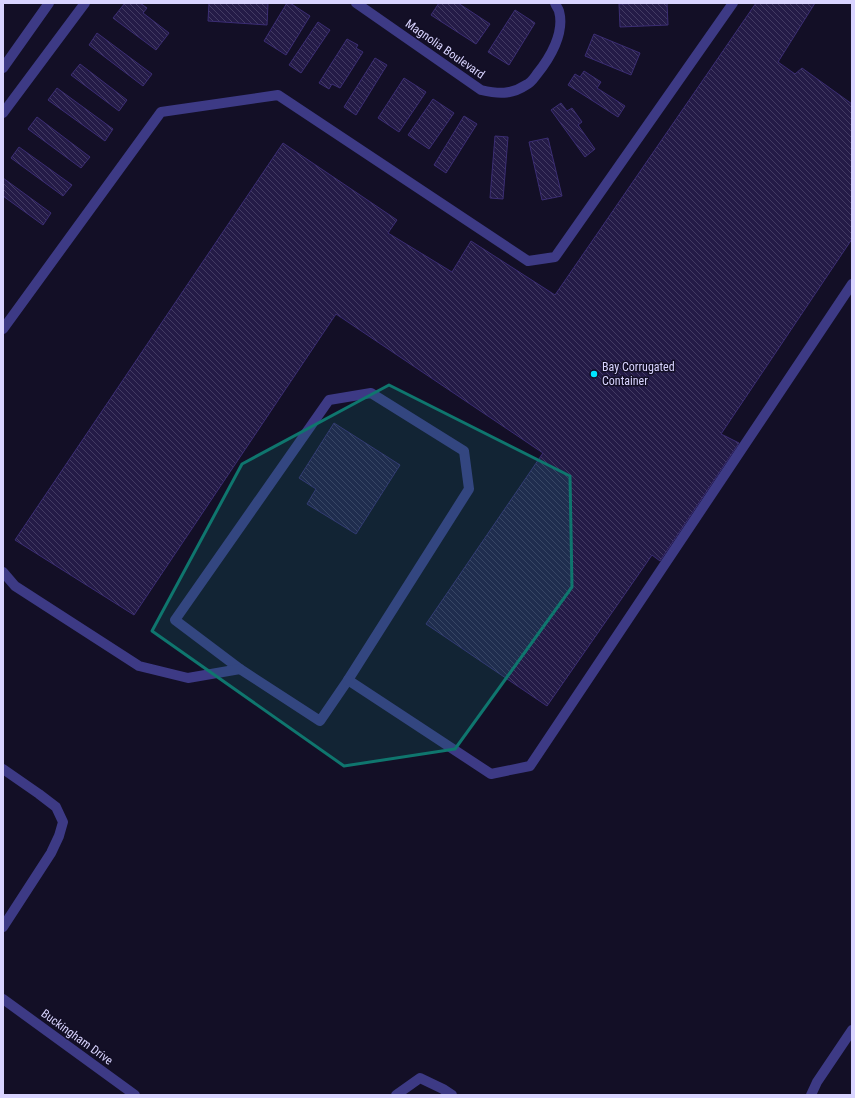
<svg xmlns="http://www.w3.org/2000/svg" width="855" height="1098" viewBox="0 0 855 1098" font-family="'Roboto Condensed',sans-serif">
	<style>
		.building { fill: url(#building-back-hatch); stroke: #3b2d73 }
		.lines { fill: none; stroke-linecap: round; stroke-linejoin: round }
		.minor { stroke: #3d3a85; stroke-width: 10 }
		.marked { fill: #0f766e; fill-opacity: 0.2; stroke: #0f766e; stroke-width: 3; stroke-linejoin: round }
		.poi-dot { fill: #00e5ff; stroke: #130f26; stroke-width: 1.5 }
		.labels { text-anchor: middle; stroke-width: 3; stroke-linejoin: round; paint-order: stroke }
		.street-label { font-size: 12px; fill: #d9d4ff; stroke: #130f26 }
		.poi-label { font-size: 12px; fill: #d9d4ff; stroke: #130f26; text-anchor: start }
	</style>
	<defs>
		<pattern id="building-back-hatch" width="6" height="6" patternUnits="userSpaceOnUse"><rect width="6" height="6" fill="#241b47"/><path d="M-1 5l2 2M0 0l6 6M5-1l2 2" fill="none" stroke="#433b63"/></pattern>
	</defs>
	<rect width="100%" height="100%" fill="#130f26"/>
	<!-- building -->
	<g class="building">
		<path d="M125,3H130L132,4L133,3H140L147,8L143,13L169,33L156,50L113,18Z"/>
		<path d="M209,3H268L267,25L208,21Z"/>
		<path d="M287,3H290L310,16L286,55L264,41Z"/>
		<path d="M439,3H458L490,24L476,44L431,15Z"/>
		<path d="M646,3H667L668,25L620,27L619,4Z"/>
		<path d="M756,3H815L778,62L795,74L802,68L852,104V239L721,434L739,443L660,561L652,555L547,706L426,624L543,453L336,314L134,615L15,540L283,143L397,220L388,233L452,272L471,241L555,295Z"/>
		<path d="M515,10L535,23L509,65L488,52Z"/>
		<path d="M318,22L330,30L301,73L289,65Z"/>
		<path d="M97,33L152,74L143,86L89,45Z"/>
		<path d="M594,34L640,53L631,75L585,56Z"/>
		<path d="M347,39L358,45L356,48L363,52L340,88L332,84L329,89L319,83Z"/>
		<path d="M375,58L387,65L356,115L344,107Z"/>
		<path d="M80,64L127,100L119,111L71,75Z"/>
		<path d="M584,71L601,82L597,88L625,106L618,117L568,85L575,74L580,77Z"/>
		<path d="M404,78L426,92L399,132L378,118Z"/>
		<path d="M57,88L113,129L105,141L48,100Z"/>
		<path d="M433,99L454,113L429,149L408,135Z"/>
		<path d="M561,103L567,111L572,108L582,122L578,125L595,149L585,157L551,110Z"/>
		<path d="M464,116L477,124L446,173L434,165Z"/>
		<path d="M37,117L90,157L81,168L28,129Z"/>
		<path d="M495,136L508,137L503,199L490,198Z"/>
		<path d="M548,138L562,196L542,200L529,142Z"/>
		<path d="M19,147L72,185L63,196L11,158Z"/>
		<path d="M3,178L51,213L43,225L3,196Z"/>
		<path d="M334,423L400,465L356,534L307,504L316,489L299,478Z"/>
	</g>
	<g class="lines">
		<!-- minor -->
		<g class="minor">
			<path d="M356,3L481,90C498,94 511,95 526,85C531,83 534,78 537,74C550,58 565,33 559,11C558,8 556,6 555,3"/>
			<path d="M3,68L49,3"/>
			<path d="M3,113L85,3"/>
			<path d="M3,329L161,112L278,95L528,261L555,257L733,3"/>
			<path d="M371,393L464,451L469,489L348,680L320,721L240,669L175,620L329,400Z"/>
			<path d="M3,572L15,586L139,666L188,678L240,669"/>
			<path d="M348,680L491,774L530,766L852,284"/>
			<path d="M3,769L39,794L56,807L63,822L59,836L51,853L3,927"/>
			<path d="M3,999L135,1095"/>
			<path d="M396,1095L420,1078L443,1089L452,1095"/>
			<path d="M811,1095L817,1082L852,1030"/>
		</g>
	</g>
	<!-- marked area -->
	<path class="marked" d="M389,385L570,476L572,587L455,749L344,766L152,631L242,464Z"/>
	<!-- markers -->
	<circle class="poi-dot" cx="594" cy="374" r="4"/>
	<g class="labels">
		<!-- street labels -->
		<g class="street-label">
			<text transform="translate(445 49) rotate(35)" y="4">Magnolia Boulevard</text>
			<text transform="translate(77 1037) rotate(36)" y="4">Buckingham Drive</text>
		</g>
		<!-- poi labels -->
		<g class="poi-label">
			<text x="602" y="371">Bay Corrugated<tspan x="602" dy="14">Container</tspan></text>
		</g>
	</g>
	<!-- border -->
	<rect width="855" height="1098" fill="none" stroke="#d9d4ff" stroke-width="8"/>
</svg>
